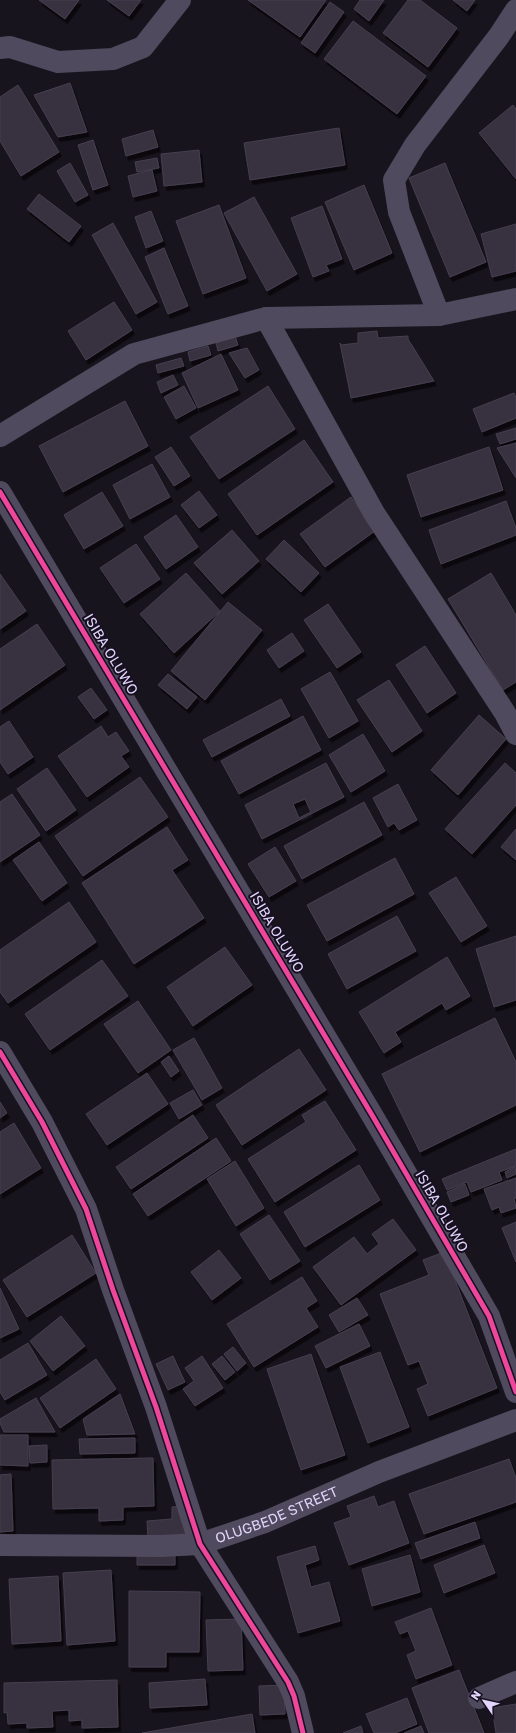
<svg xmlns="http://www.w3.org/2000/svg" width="516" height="1733" viewBox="0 0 516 1733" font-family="'Golos Text',sans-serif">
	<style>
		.building { fill: #37323f; stroke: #463f50; fill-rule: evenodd; filter: url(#shadow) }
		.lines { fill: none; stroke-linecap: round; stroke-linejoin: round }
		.minor { stroke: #4f4a5d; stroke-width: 22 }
		.cycleway-casing { stroke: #171021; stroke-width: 8 }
		.cycleway { stroke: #ed469a; stroke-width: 5 }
		.labels { text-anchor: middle; stroke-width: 4; stroke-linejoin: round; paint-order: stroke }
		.street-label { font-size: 14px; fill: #e2d4fb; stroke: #171021 }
	</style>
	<defs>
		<filter id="shadow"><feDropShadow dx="2.5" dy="4.5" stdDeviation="0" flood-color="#0009"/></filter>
	</defs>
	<rect width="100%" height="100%" fill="#18141d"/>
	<!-- building -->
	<g class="building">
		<path d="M39,0H79L65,19Z"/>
		<path d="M107,0H141L129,16Z"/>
		<path d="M248,0H326L300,37Z"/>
		<path d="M360,0H384L369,21L354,9Z"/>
		<path d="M408,0H420L457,28L428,67L383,33Z"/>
		<path d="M453,0H475L467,11Z"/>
		<path d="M330,2L344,12L315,53L301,43Z"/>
		<path d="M353,21L426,76L397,114L324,59Z"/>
		<path d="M70,83L87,132L58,137L34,95Z"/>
		<path d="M18,85L59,152L21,176L0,141V97Z"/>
		<path d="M513,105L516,109V179L479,133Z"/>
		<path d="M339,128L345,165L250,180L244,143Z"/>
		<path d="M153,130L158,147L126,156L122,139Z"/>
		<path d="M93,140L108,185L93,190L78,145Z"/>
		<path d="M199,150L202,182L164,186L161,154Z"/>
		<path d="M157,158L159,168L137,172L135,162Z"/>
		<path d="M70,163L88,195L75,202L57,171Z"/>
		<path d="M445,163L486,262L450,277L409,178Z"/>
		<path d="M152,170L157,191L133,197L128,176Z"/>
		<path d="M364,185L392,253L354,270L325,202Z"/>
		<path d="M39,194L81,226L69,242L27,209Z"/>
		<path d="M254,197L297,274L267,291L224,213Z"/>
		<path d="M219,205L246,278L203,294L176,221Z"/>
		<path d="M322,206L342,259L326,265L329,271L313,277L291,218Z"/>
		<path d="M151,211L163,241L146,248L135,217Z"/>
		<path d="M113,223L157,302L136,314L92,235Z"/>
		<path d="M516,224V271L492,277L481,234Z"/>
		<path d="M164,248L188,306L168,314L145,257Z"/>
		<path d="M114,302L132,330L86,360L68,331Z"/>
		<path d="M377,331L378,338L408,336V339L434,381L351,398L340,343L341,345L358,343V333Z"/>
		<path d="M235,336L238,345L218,351L216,343Z"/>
		<path d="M208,346L211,355L190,361L188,352Z"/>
		<path d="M247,348L259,370L245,378L229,353Z"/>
		<path d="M221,354L238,390L198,408L182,373Z"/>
		<path d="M181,358L184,366L158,373L156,365Z"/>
		<path d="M173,375L178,385L161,393L157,382Z"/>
		<path d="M184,386L196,408L176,419L164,397Z"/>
		<path d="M268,386L295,429L219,479L190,437Z"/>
		<path d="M514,393L516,398V418L482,432L473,409Z"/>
		<path d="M125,401L148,446L63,492L39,446Z"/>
		<path d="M516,428V439L500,444L496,434Z"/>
		<path d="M304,440L333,482L257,535L228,494Z"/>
		<path d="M516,443V478L497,448Z"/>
		<path d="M171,447L190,476L174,486L155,457Z"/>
		<path d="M489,447L503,490L421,517L407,475Z"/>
		<path d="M152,464L170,497L130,519L113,485Z"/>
		<path d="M199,491L217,515L199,528L181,505Z"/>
		<path d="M102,492L123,526L84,549L64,515Z"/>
		<path d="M351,497L375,531L325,567L300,534Z"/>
		<path d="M506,501L516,528V535L441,564L429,530Z"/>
		<path d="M176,515L198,547L166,569L144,537Z"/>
		<path d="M232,530L259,561L222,594L194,563Z"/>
		<path d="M284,540L319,573L301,592L266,559Z"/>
		<path d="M136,544L160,579L124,603L100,568Z"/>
		<path d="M186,573L220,611L174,653L140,614Z"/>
		<path d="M491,573L516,615V682L503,690L448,599Z"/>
		<path d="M0,574L26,611L0,629Z"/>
		<path d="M228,602L262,630L205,700L171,671Z"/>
		<path d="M328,604L361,652L337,668L304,620Z"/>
		<path d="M37,624L65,665L0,710V649Z"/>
		<path d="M292,633L304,651L279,668L267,650Z"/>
		<path d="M425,646L456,693L427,713L396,665Z"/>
		<path d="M330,672L358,721L329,738L301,689Z"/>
		<path d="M168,674L197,697L187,709L158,685Z"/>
		<path d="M389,680L422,731L392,752L357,700Z"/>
		<path d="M91,688L107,710L94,719L78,697Z"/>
		<path d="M281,699L290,716L212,757L203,740Z"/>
		<path d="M479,715L506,739L458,795L431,770Z"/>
		<path d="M303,716L321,750L239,794L221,761Z"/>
		<path d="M9,721L33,757L8,774L0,762V727Z"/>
		<path d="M101,726L108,737L116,732L129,751L121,756L129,767L87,797L58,756Z"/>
		<path d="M363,734L385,771L351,792L329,755Z"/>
		<path d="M326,763L344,797L262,839L245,805ZM305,799L311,812L299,818L293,804Z"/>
		<path d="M505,763L516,773V805L472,854L445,829Z"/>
		<path d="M47,768L76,810L46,831L17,789Z"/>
		<path d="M140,777L168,817L83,876L55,836Z"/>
		<path d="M398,784L417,820L399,830L394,823L388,827L373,798Z"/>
		<path d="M12,794L40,835L0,862V802Z"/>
		<path d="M364,802L382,835L302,879L284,846Z"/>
		<path d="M167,827L188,860L172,870L204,918L134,964L82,883Z"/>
		<path d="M516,829V860L501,847Z"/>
		<path d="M39,842L67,883L42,901L13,860Z"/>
		<path d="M275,847L296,881L269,897L248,864Z"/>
		<path d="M395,858L414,894L327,941L307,905Z"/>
		<path d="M456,877L487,926L461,942L429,893Z"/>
		<path d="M69,902L96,942L8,1003L0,992V950Z"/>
		<path d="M397,916L416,951L347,989L328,954Z"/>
		<path d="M516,936V1000L494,1007L476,949Z"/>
		<path d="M225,947L252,985L193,1026L167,987Z"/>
		<path d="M447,957L470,996L446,1010L442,1003L395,1032L401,1042L384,1053L359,1012Z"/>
		<path d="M102,960L128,996L50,1050L25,1014Z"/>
		<path d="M138,1001L171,1050L138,1073L104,1024Z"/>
		<path d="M495,1018L516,1062V1105L420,1152L382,1074Z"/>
		<path d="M194,1038L222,1088L202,1100L173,1050Z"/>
		<path d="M299,1049L326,1090L242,1145L216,1105Z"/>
		<path d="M169,1056L179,1071L171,1077L161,1062Z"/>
		<path d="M147,1073L168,1104L107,1145L86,1114Z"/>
		<path d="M193,1090L202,1105L179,1119L170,1103Z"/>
		<path d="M325,1101L356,1150L275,1202L248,1159L306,1122L302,1115Z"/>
		<path d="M0,1102L7,1113L0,1118Z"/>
		<path d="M193,1115L208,1138L131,1189L116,1167Z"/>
		<path d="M14,1123L41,1168L0,1194V1132Z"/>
		<path d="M216,1138L231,1161L148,1216L133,1194Z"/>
		<path d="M516,1149V1166L499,1172L502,1180L471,1192L467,1182L447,1190L442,1179Z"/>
		<path d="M235,1161L264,1208L236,1226L207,1179Z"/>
		<path d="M359,1165L380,1200L305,1247L284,1212Z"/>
		<path d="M515,1167L516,1174L507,1178L505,1172Z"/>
		<path d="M516,1178V1198H514L516,1208L501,1213L499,1207L492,1210L484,1189Z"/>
		<path d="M465,1184L469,1195L451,1202L447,1192Z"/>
		<path d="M269,1215L300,1261L270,1280L240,1234Z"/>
		<path d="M393,1219L416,1250L341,1305L313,1267L354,1237L367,1254L379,1244L372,1234Z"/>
		<path d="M516,1222V1262L502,1228Z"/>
		<path d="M72,1235L96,1273L27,1317L3,1280Z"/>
		<path d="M219,1250L241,1278L212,1300L191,1272Z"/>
		<path d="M444,1252L497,1388L428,1416L417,1389L428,1384L419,1361L408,1365L380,1294L429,1275L423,1260Z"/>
		<path d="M302,1277L317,1301L306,1308L318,1327L254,1367L227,1324Z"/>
		<path d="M0,1288L19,1329L0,1338Z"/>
		<path d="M357,1298L368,1315L339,1332L329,1315Z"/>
		<path d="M61,1316L85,1346L53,1371L30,1341Z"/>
		<path d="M359,1324L370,1346L326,1368L315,1346Z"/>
		<path d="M28,1343L47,1375L5,1400L0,1392V1360Z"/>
		<path d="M233,1347L246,1363L237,1371L224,1354Z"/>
		<path d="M380,1352L409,1427L368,1443L340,1367Z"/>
		<path d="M311,1354L345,1455L301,1470L267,1369Z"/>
		<path d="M173,1356L185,1382L168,1390L156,1364Z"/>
		<path d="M202,1356L223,1388L195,1406L183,1389L194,1381L185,1368Z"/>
		<path d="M222,1356L235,1372L225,1380L212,1364Z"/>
		<path d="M96,1359L116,1389L60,1428L40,1398Z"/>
		<path d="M120,1394L135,1434L87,1435L83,1419Z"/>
		<path d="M36,1398L55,1432H4L0,1423V1419Z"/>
		<path d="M0,1435H28V1466L0,1465Z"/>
		<path d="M135,1438V1453L80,1454L79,1439Z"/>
		<path d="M47,1445V1462L30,1463L29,1446Z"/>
		<path d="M153,1458L154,1506L123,1507V1520L99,1521V1508L53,1509L52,1460Z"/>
		<path d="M509,1459L516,1478V1502L424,1534L409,1494Z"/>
		<path d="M11,1474L13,1531L0,1532V1475Z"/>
		<path d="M374,1496L378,1507L394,1501L409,1543L349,1565L334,1523L351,1517L347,1506Z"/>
		<path d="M186,1506L188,1535L148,1538L147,1521L172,1519V1507Z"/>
		<path d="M475,1522L480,1538L421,1559L415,1543Z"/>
		<path d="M484,1545L495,1573L444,1593L434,1565Z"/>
		<path d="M315,1546L319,1560L305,1565L311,1587L329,1582L340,1621L298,1633L277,1557Z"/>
		<path d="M175,1550V1565H137V1551Z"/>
		<path d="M410,1555L420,1592L372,1606L362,1569Z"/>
		<path d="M111,1570L115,1641L67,1645L63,1573Z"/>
		<path d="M58,1576L61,1641L12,1644L9,1579Z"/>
		<path d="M129,1591L200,1592L199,1652H166V1667H129Z"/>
		<path d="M431,1608L452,1665L416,1679L407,1655L416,1651L408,1631L400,1634L395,1622Z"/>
		<path d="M241,1619L243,1670L208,1671L206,1620Z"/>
		<path d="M459,1670L484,1733H429L412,1688Z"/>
		<path d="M205,1679L207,1705L150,1708L149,1683Z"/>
		<path d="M117,1680L118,1727L82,1728V1720L69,1721V1710L52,1711L53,1727L27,1728V1723L8,1724L7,1712L4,1713V1683Z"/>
		<path d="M284,1685L285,1714L260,1715L259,1686Z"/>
		<path d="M407,1698L417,1724L395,1733H374L366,1714Z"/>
		<path d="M516,1704V1733H496L492,1708Z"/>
		<path d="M252,1714L255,1733H142Z"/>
		<path d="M361,1726L363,1733H343Z"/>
		<path d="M421,1726L424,1733H404Z"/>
	</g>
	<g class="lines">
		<!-- minor -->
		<g class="minor">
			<path d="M0,48L10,47L58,62L113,59L143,47L180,0"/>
			<path d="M439,315L399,212L394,180L415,145L499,36L516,10"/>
			<path d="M266,318L374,513L505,713L516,734"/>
			<path d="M0,436L134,354L266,318L439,315L516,299"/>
			<path d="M0,492L372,1115L489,1316L516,1392"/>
			<path d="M0,1052L42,1122L86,1209L113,1290L156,1407L200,1544L288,1682L294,1696L303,1733"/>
			<path id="s1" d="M0,1545L161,1546L200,1544L265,1522L379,1472L516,1420"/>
			<path d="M479,1698L516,1682"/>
		</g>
		<defs>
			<g id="cycleway">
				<path d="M0,492L372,1115L489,1316L516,1392"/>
				<path d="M0,1052L42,1122L86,1209L113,1290L156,1407L200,1544L288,1682L294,1696L303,1733"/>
			</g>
		</defs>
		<!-- cycleway casing -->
		<use href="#cycleway" class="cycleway-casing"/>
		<!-- cycleway -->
		<use href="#cycleway" class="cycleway"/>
	</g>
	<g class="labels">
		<!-- street labels -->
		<g class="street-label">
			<text transform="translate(111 654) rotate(59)" y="5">ISIBA OLUWO</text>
			<text transform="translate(277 932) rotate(59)" y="5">ISIBA OLUWO</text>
			<text transform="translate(442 1211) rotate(60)" y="5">ISIBA OLUWO</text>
			<text dy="5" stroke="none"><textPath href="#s1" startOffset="282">OLUGBEDE STREET</textPath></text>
		</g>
	</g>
	<!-- north arrow -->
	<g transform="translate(484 1701) rotate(304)" stroke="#171021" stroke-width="3" paint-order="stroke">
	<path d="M0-3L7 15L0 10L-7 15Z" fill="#e2d4fb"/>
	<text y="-6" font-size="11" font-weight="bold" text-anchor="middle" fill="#e2d4fb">N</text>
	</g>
</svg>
